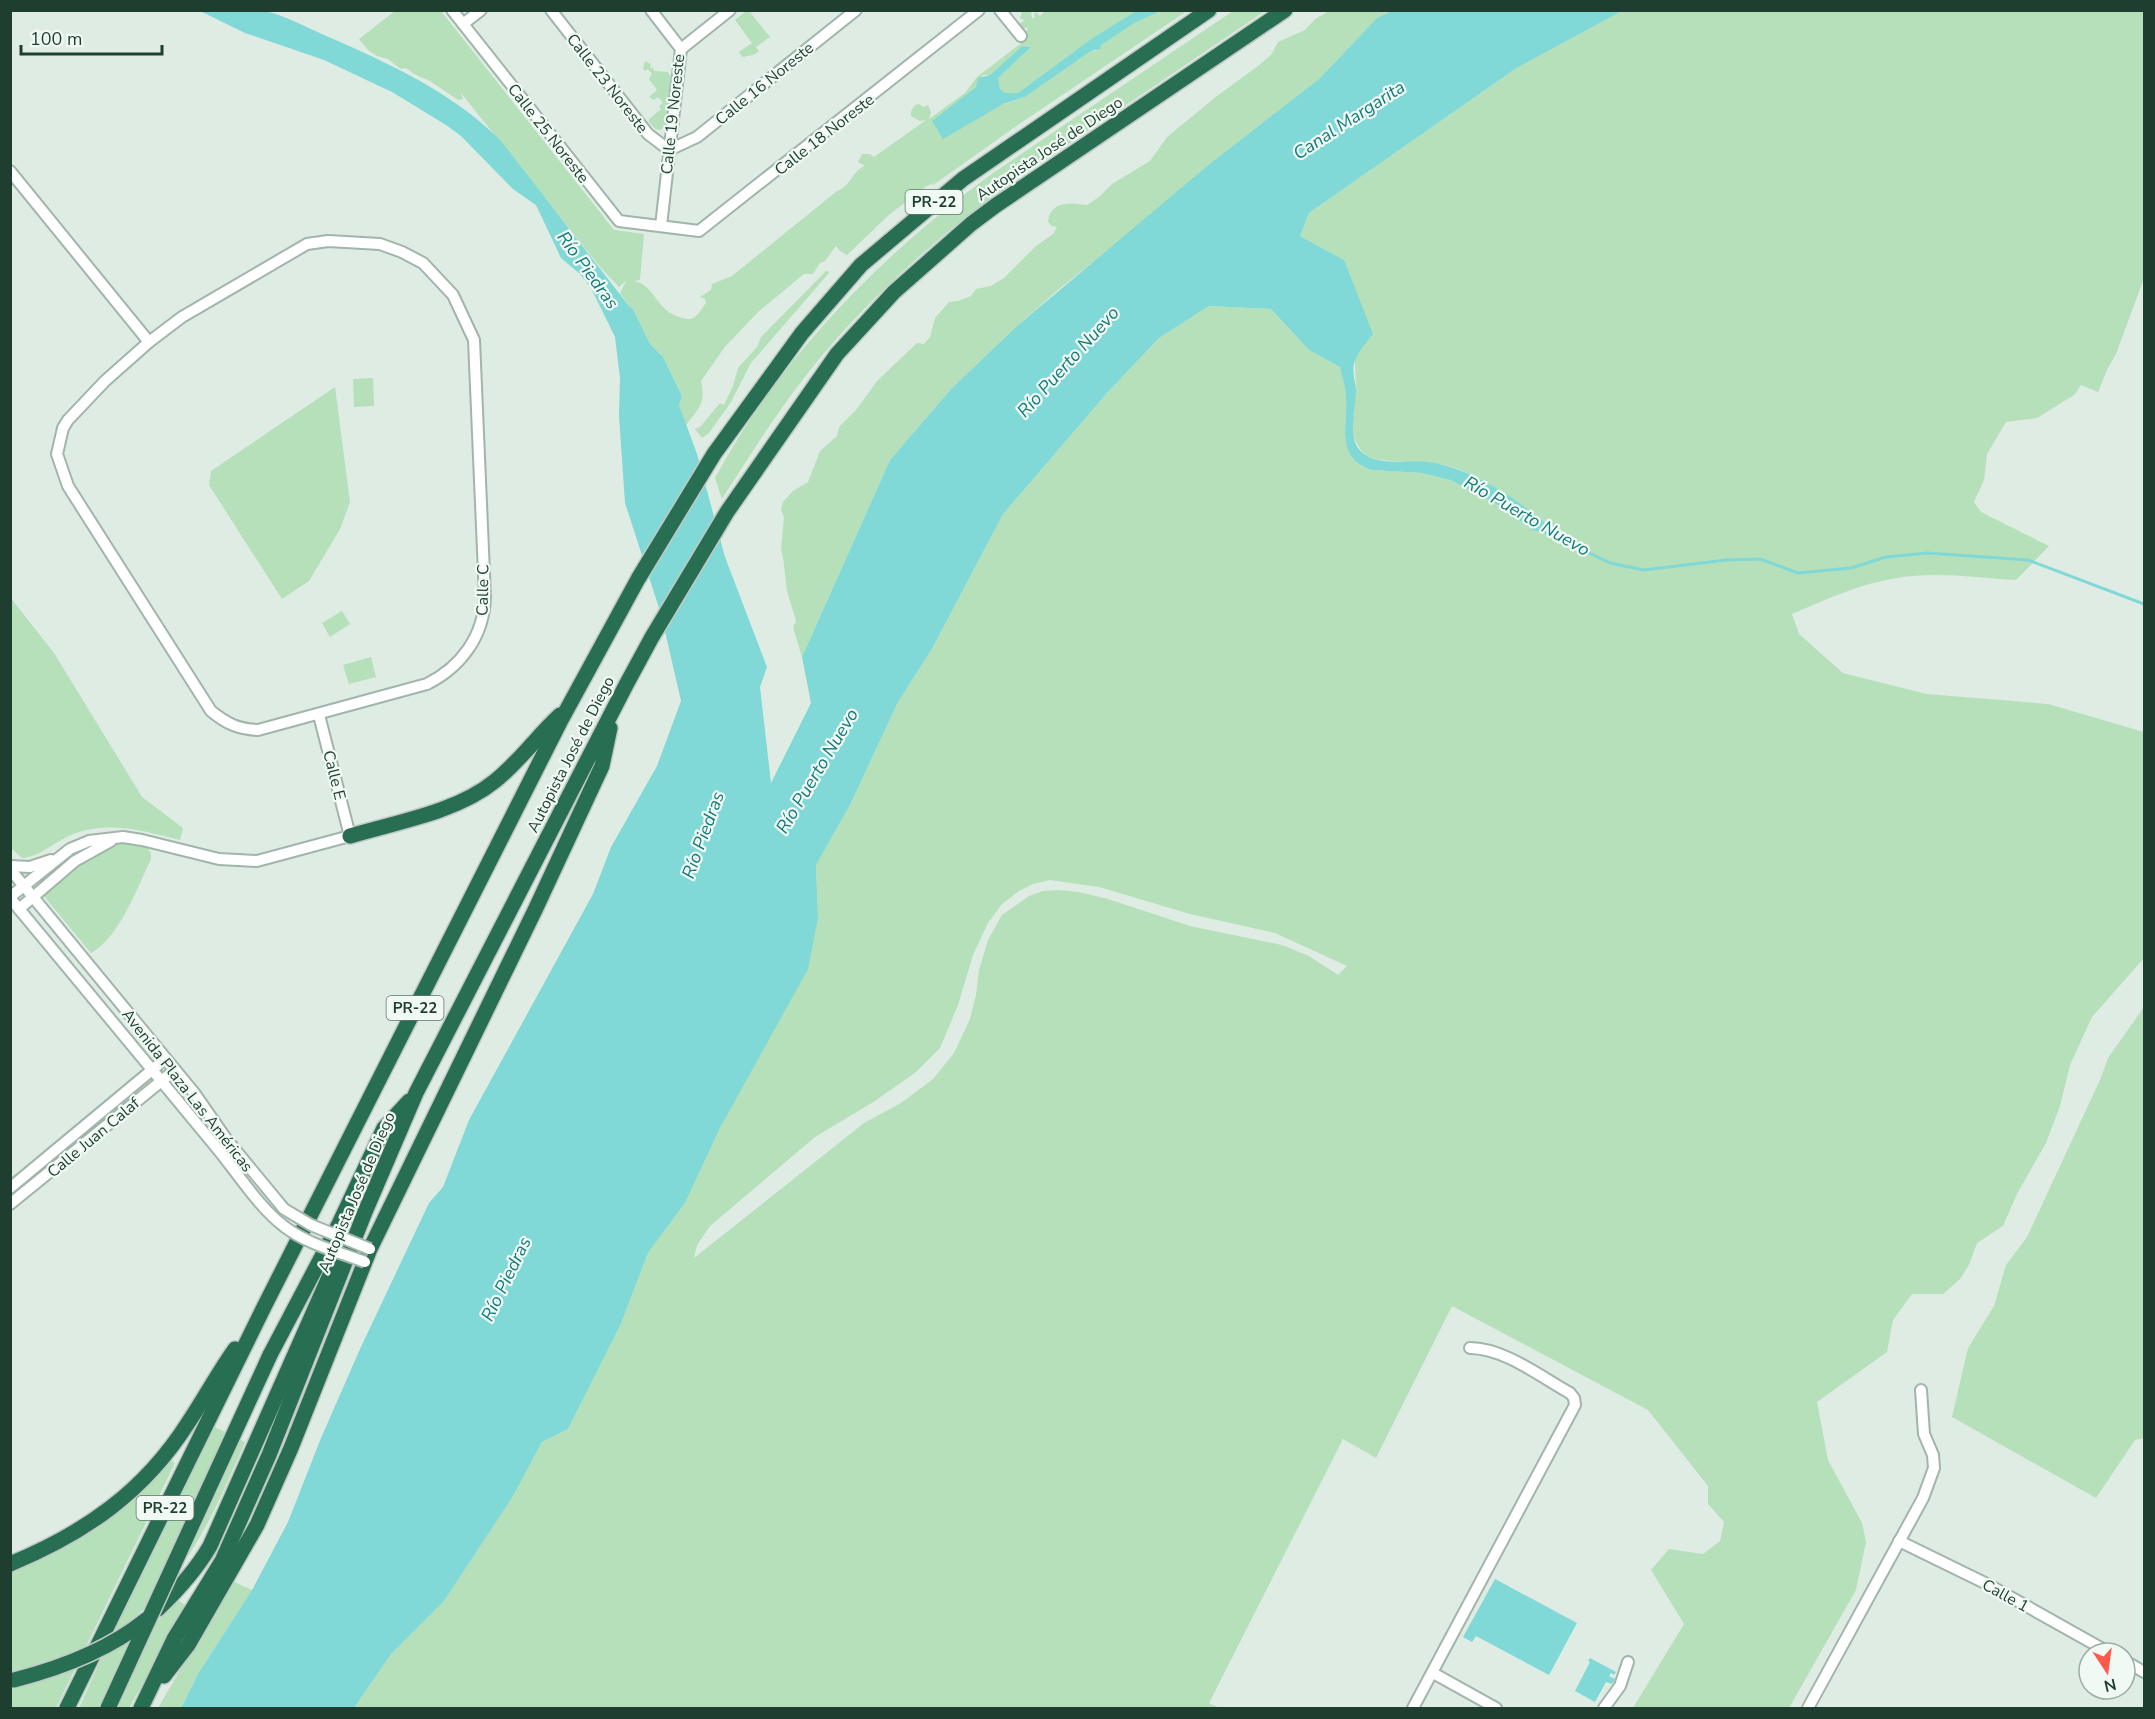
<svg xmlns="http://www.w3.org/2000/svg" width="2155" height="1719" viewBox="0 0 2155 1719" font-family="'Nunito Sans',sans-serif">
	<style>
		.green { fill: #b5e0ba; fill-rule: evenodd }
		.water { fill: #80d8d7 }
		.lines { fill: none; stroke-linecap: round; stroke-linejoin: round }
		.stream { stroke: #80d8d7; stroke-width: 3 }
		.minor-casing { stroke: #a1b5aa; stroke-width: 14 }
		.highway-casing { stroke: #c0c9c5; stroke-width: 18 }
		.minor { stroke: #fff; stroke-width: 10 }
		.highway { stroke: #276e53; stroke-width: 15 }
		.minor-bridge-casing { stroke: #a1b5aa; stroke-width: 14; stroke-linecap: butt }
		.highway-bridge-casing { stroke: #c0c9c5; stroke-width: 18; stroke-linecap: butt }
		.minor-bridge { stroke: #fff; stroke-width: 10 }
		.highway-bridge { stroke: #276e53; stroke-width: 15 }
		.labels { text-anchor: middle; stroke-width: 4.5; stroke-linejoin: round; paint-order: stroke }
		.shield { fill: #f0f9f3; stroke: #5d776a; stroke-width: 1.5 }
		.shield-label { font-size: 15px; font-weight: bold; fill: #1e3f30 }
		.street-label { font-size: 16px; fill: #1e3f30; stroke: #f0f9f3 }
		.water-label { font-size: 18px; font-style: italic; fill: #127b7b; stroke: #f0f9f3 }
	</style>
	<rect width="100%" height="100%" fill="#dfece4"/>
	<!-- green -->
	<g class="green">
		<path d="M395,11H441L614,230L644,234L640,280L634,281C656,285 655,312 683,318C687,319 689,320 693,318C699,315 702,308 706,303L705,299L700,297L711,290L712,284L732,276L837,191C850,187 852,171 865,166L858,162L862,154H870L874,157L926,120L920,121L911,116V111L915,105L919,104L923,107L928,105L931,112L929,119L965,93L977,77L1020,44L1023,33L1028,30L1026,27L1023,30L1020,28V23L1025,21L1020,18L1022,12L1031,11L1032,18H1035L1034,15L1036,12L1040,16L1045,11H1138L1091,39L1018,93H1005L1000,89L998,78L1031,47L1022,46L990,75H983L976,87L960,100L1005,104L1025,97L1091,51H1096C1110,33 1139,18 1159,11C1166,8 1179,11 1187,11L1015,127L932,186L934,183L927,186L890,214L847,255L840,251L836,246L825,261L820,263L813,274H804L758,312L724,348L701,381C706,404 699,408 686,425L679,405L682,396L663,357L650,344L633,309L629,306L620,293L626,281L619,287L600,267L461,93L463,99L458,100L430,81L414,74L406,68L401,69L388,59L377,56L368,50L359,39Z"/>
		<path d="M746,11H749L770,37L756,47L759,51L753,55L742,57L739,52L752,43L735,20Z"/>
		<path d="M1233,11H1265L1017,179C937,236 864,301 804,378C774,417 748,458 722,499L715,478C781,356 882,254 993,173Z"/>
		<path d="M1329,11H1394L1377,18L1319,79L1212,162L1133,230L1059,289L1017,326L952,388L890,460L802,657L793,627L796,621L787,591L783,557L781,549L784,517L781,509L783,502L793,491L808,482L820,451L837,436L839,427L856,410L877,381L917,343L924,344L930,337L935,318L949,302L958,301L971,296L976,289L991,286L1004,278L1036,246L1053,234L1057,227L1052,226L1048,222C1050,201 1070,202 1087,205L1099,197L1112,184L1150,161L1167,137L1217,96L1258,66L1271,55L1278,42L1305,30L1315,19Z"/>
		<path d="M1622,11H2144V278L2116,354L2107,370L2098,392L2081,385L2074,395L2037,418L2006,422L1987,454L1984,480L1974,502L1981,512L2049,546L2016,580C1978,578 1935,571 1897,578C1859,584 1827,599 1792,614L1799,634L1843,673L1927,694L2048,704L2144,732V958L2092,1017L2070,1065L2060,1106L2046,1143L2017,1194L2003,1226L1977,1243L1969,1265L1960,1279L1943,1294H1912L1893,1320L1887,1352L1817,1402L1828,1460L1862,1523L1866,1542L1856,1590L1789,1708H1633L1684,1624L1651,1570L1669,1549L1703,1554L1720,1541L1724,1522L1708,1504V1486L1648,1410L1452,1306L1376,1458L1343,1439L1209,1703L1219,1708H354L391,1654L444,1601L512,1498L542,1442L568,1429L620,1326L648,1253L685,1203L818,918L816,865L850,805L897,704L933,647L1003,514L1107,393L1159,338L1209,306L1271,309L1309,350L1340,367C1342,376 1345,386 1346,396C1348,425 1334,457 1372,470L1422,473L1451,479L1498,505L1533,530L1569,544C1551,521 1481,475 1452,467C1431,460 1380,464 1367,456C1361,452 1356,443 1354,437C1349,422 1356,407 1356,392C1356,350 1348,302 1344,260L1300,236L1309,213L1515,69ZM1050,880L1099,887L1190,914L1275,933L1347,966L1338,975L1309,956L1282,945L1190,926L1108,899L1079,892L1058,890L1043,891L1029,896L1002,915L988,940L979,970L976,995L970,1019L954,1053L933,1079L901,1103L864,1123L694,1258L697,1245L710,1226L815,1137L875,1101L916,1072L940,1048L958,1005L973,955L988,923L1002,904L1019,891L1033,884Z"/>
		<path d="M645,61L651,64L650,68H653L654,71L668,72L673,82C671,90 667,98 671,104L669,122L661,130L655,129L649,122V119L661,109L659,106L663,103L658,97L654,100L649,97L657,90L649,79L652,74L648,69L645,71L643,69Z"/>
		<path d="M827,270L829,273L751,363L731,402L709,433L702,438L695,429L701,426L720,403L724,405L733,386L738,368L757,347L761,337Z"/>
		<path d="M373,378L374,406L354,407L353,379Z"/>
		<path d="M335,387L350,502L340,529L309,581L282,599L209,485L211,471Z"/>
		<path d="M10,597L54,653L142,797L183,828L180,840C143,831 108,820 71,835C54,842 40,857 22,858L11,848Z"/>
		<path d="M342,611L350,624L330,637L322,623Z"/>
		<path d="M371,657L376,677L349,684L343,665Z"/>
		<path d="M126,843L146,846L151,853V859C137,888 119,938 91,953L43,895C68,875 93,847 126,843Z"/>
		<path d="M2144,1007V1438L2135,1440L2096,1498L1952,1417L1968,1348L1994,1306L2006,1265L2027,1237L2100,1080L2108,1058Z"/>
		<path d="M213,1426L245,1442C216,1509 192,1567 136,1616L148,1631L178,1600L187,1606L129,1708H79L138,1578Z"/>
		<path d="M170,1459L175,1463L56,1708H11L10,1570C55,1549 103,1529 139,1494C150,1483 160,1471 170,1459Z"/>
		<path d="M232,1581L252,1590L198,1674L181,1708H158Z"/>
	</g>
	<!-- water -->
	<g class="water">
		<path d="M1138,10L1159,11L1158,12L1134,23L1101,45L1100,49L1091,51L1025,97L1003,104L943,139L932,121L976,87L978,78L990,75L1022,46L1031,47L998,78L1000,89L1005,93H1018L1091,39Z"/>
		<path d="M1394,10L1622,11L1515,69L1309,213L1300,236L1344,260L1373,334C1367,342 1358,351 1355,361C1351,369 1356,383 1356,392C1356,412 1344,443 1367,456C1384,466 1416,459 1435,463C1485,473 1533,511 1571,544L1533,530L1498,505L1451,480L1422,473L1372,470C1334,457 1348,426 1346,396C1345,386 1342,376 1340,367L1309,350L1271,309L1209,306L1159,338L1107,393L1003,514L933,647L897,704L850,805L816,865L818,918L808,969L721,1126L685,1203L648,1253L620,1326L568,1429L542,1442L512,1498L444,1601L391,1654L354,1708H181L198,1674L252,1590L288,1522L321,1438L360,1349L429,1203L443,1187L469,1120L593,894L611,847L657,766L681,701L661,614L625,503L619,416L620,378L615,337L591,288L580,274L561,258L536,205L513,189L461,136L446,125L392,92L324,60L245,33L200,11C218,11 248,7 264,11C284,15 306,27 324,35C386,62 453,92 501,141L629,306L633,309L650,344L663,357L682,396L679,405L697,454L725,557L767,667L760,687L771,783L811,703L802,657L890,460L952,388L1017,326L1212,162L1319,79L1377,18Z"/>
		<path d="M1495,1579L1577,1623L1549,1675L1476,1636L1472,1642L1463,1637Z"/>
		<path d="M1590,1658L1616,1672L1614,1675L1611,1673L1609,1676L1615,1679L1612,1684L1606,1682L1595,1702L1575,1691L1590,1662L1588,1661Z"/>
	</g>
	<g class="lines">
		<!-- stream -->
		<path class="stream" d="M1568,543L1610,563L1644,570L1726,560L1760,559L1798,573L1851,568L1886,557L1928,553L2028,560L2144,604"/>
		<defs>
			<g id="minor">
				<path d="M452,10L619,221L699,231L979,10"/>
				<path d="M551,10L648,134L669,150L697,137L856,10"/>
				<path d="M651,10L681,49L661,226"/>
				<path d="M1000,10L1021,36"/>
				<path d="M463,24L481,10"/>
				<path d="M681,49L730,10"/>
				<path d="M10,171L149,342"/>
				<path d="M328,241L380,244L402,252L423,263L453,295L474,340L485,597C484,636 461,667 427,684L258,730C238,729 227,724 211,711L68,486L57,454L63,428L68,420L105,381L149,342L182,317L307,244Z"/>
				<path d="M10,866L30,867L51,860"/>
				<path d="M10,869L195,1094L227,1140"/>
				<path d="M10,897L70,849L89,841L123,837L142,840L219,859L257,861L350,836L319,715"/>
				<path d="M10,898L216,1147"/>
				<path d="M19,909L75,861L111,841"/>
				<path d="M10,1188L158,1065"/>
				<path d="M10,1204L175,1070"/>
				<path d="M1899,1541L1989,1585L2110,1653"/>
				<path d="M2125,1661L2144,1672"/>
				<path d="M1433,1673L1496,1708"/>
				<path d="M1413,1708L1575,1405L1574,1398L1570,1393C1541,1377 1504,1348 1470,1348"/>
				<path d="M1604,1708L1620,1686L1628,1662"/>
				<path d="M1808,1708L1923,1498L1934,1468L1933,1455L1924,1434L1921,1390"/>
			</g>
			<g id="highway">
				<path d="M350,836C397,822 457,812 495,781C520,761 537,736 560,715"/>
				<path d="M270,1355L339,1224L384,1128L409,1101"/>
				<path d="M10,1564C85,1533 144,1492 188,1423C204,1399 218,1373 235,1349"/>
				<path d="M158,1609C178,1590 196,1570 210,1546L337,1259"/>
				<path d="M164,1676L188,1645L257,1525L291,1448L370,1249L536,908L602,766L610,728"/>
				<path d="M67,1708L264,1307L560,722L638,579L714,454L802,333L861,265L963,179L1209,10"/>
				<path d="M141,1708L174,1639L222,1561L269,1455L365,1212L416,1093L626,685L652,637L727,512L837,354L894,292L971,224L995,206L1285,10"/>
			</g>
		</defs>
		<!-- minor casing -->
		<use href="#minor" class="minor-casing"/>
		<!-- highway casing -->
		<use href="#highway" class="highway-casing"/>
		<!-- minor -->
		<use href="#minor" class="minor"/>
		<!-- highway -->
		<use href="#highway" class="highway"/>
		<defs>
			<g id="minor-bridge">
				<path d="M227,1140L284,1209L311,1225L370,1249"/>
				<path d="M216,1147C236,1171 260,1209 285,1227C307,1244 339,1252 365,1262"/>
			</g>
			<g id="highway-bridge">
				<path d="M14,1680C61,1668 109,1650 147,1619"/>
				<path d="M108,1708L270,1355"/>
			</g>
		</defs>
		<!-- minor-bridge casing -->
		<use href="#minor-bridge" class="minor-bridge-casing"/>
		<!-- highway-bridge casing -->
		<use href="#highway-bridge" class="highway-bridge-casing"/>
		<!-- minor-bridge -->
		<use href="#minor-bridge" class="minor-bridge"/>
		<!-- highway-bridge -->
		<use href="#highway-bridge" class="highway-bridge"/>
	</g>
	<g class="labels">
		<!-- shield labels -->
		<g class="shield">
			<rect x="905.5" y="190" width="57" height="24" rx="4.5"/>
			<rect x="386.5" y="996" width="57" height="24" rx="4.5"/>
			<rect x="136.5" y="1496" width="57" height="24" rx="4.5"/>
		</g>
		<g class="shield-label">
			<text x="934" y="207">PR-22</text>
			<text x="415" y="1013">PR-22</text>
			<text x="165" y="1513">PR-22</text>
		</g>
		<!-- street labels -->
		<g class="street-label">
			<text transform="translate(608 83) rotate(52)" y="6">Calle 23 Noreste</text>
			<text transform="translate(764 83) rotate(-39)" y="6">Calle 16 Noreste</text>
			<text transform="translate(672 114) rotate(-84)" y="6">Calle 19 Noreste</text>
			<text transform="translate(549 133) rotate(52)" y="6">Calle 25 Noreste</text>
			<text transform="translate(824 134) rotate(-38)" y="6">Calle 18 Noreste</text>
			<text transform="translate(1049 148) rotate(-34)" y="6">Autopista José de Diego</text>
			<text transform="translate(482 590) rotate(-89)" y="6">Calle C</text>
			<text transform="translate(570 754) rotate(-63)" y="6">Autopista José de Diego</text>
			<text transform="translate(335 775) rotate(76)" y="6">Calle E</text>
			<text transform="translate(188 1090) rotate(52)" y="6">Avenida Plaza Las Américas</text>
			<text transform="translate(93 1137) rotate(-40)" y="6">Calle Juan Calaf</text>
			<text transform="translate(356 1192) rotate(-67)" y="6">Autopista José de Diego</text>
			<text transform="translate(2006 1595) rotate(29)" y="6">Calle 1</text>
		</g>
		<!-- water labels -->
		<g class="water-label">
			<text transform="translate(1349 120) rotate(-33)" y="6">Canal Margarita</text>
			<text transform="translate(588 270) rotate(54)" y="6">Río Piedras</text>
			<text transform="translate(1068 362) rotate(-48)" y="6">Río Puerto Nuevo</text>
			<text transform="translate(1527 516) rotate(30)" y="6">Río Puerto Nuevo</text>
			<text transform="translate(817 771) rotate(-59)" y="6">Río Puerto Nuevo</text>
			<text transform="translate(703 835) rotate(-70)" y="6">Río Piedras</text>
			<text transform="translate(506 1279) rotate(-64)" y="6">Río Piedras</text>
		</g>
	</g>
	<!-- border -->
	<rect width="2155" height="1719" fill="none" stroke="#1e3f30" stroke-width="24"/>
	<!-- north arrow -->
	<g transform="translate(2107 1671) rotate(167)"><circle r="28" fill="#f0f9f3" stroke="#9cafa5" stroke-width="1.5"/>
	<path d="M0-4.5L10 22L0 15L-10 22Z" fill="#ff594b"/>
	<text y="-9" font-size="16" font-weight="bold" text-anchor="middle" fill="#1e3f30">N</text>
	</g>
	<!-- scale -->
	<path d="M21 45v9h141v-9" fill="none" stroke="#1e3f30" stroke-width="3"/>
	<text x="30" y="45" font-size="18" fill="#1e3f30" stroke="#f0f9f3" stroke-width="4.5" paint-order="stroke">100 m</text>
</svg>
